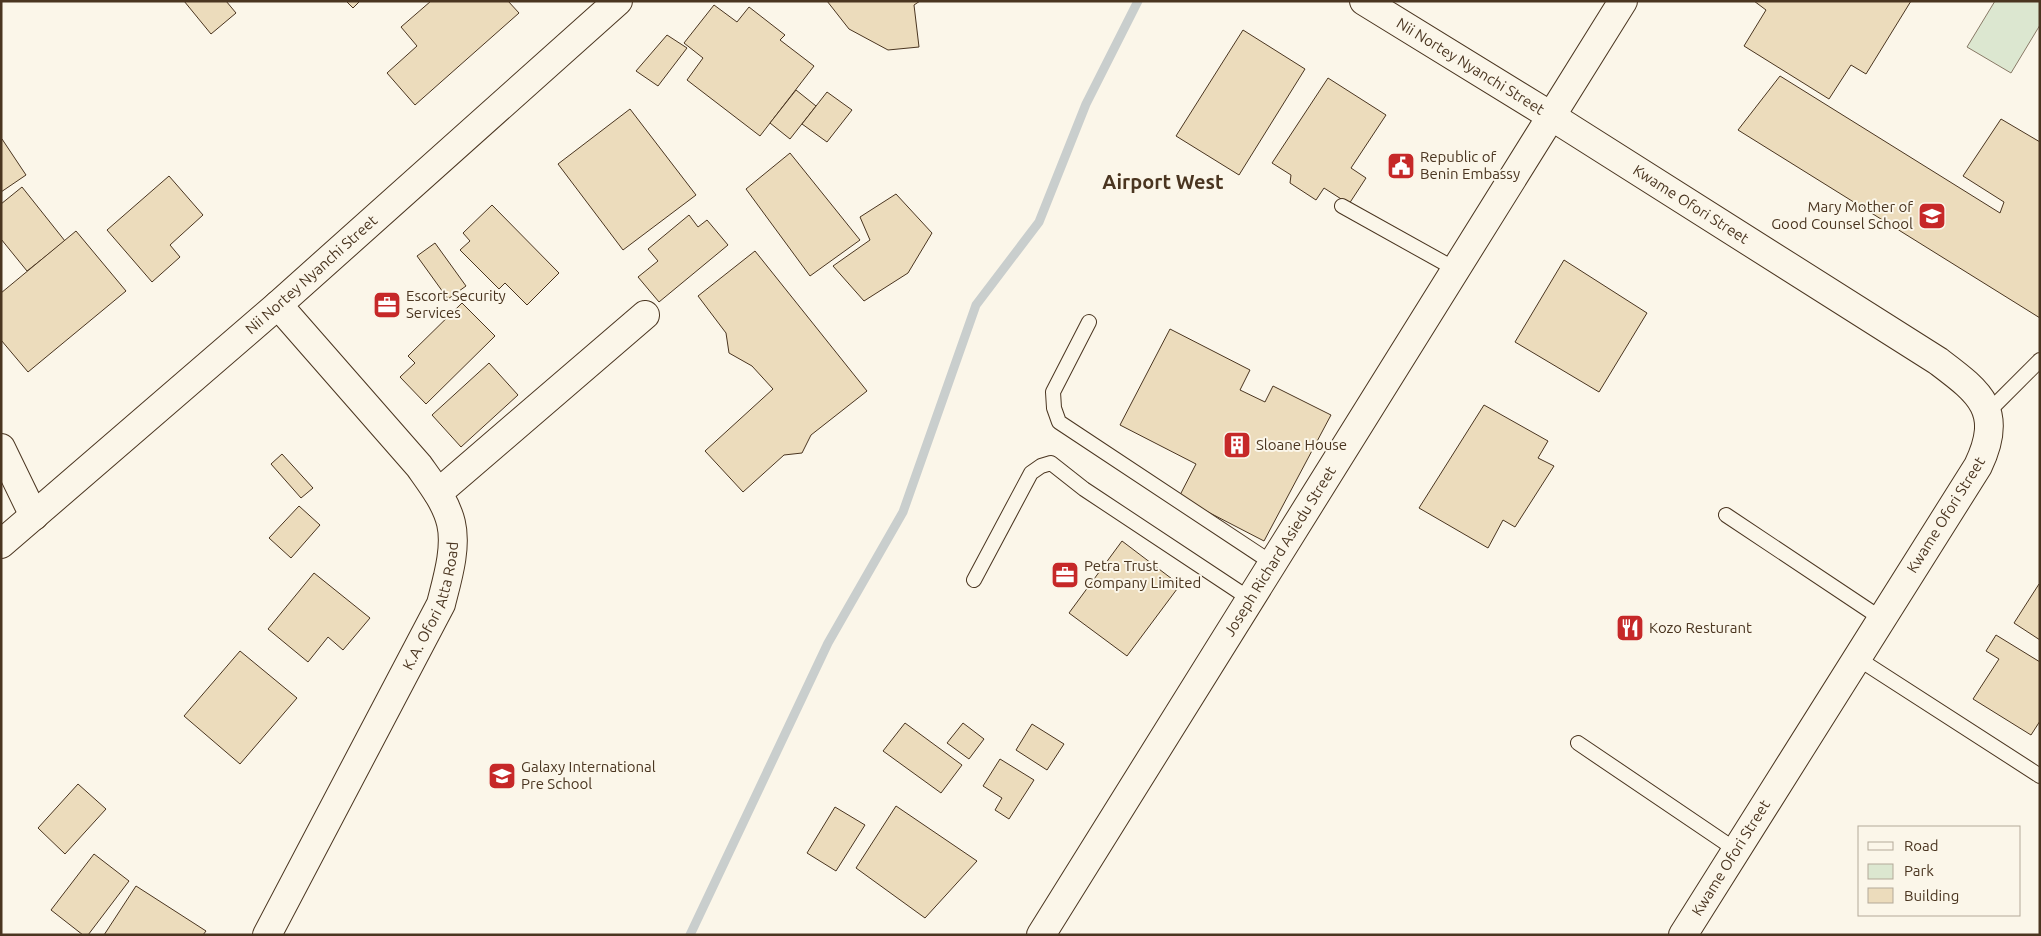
<svg xmlns="http://www.w3.org/2000/svg" width="2041" height="936" viewBox="0 0 2041 936" font-family="Ubuntu,sans-serif">
	<style>
		.green { fill: #dce7d0; stroke: #887966 }
		.lines { fill: none; stroke-linecap: round; stroke-linejoin: round }
		.stream { stroke: #c9cecd; stroke-width: 9 }
		.building { fill: #ecdcbc; stroke: #4a3520 }
		.lane-casing { stroke: #4a3520; stroke-width: 16 }
		.street-casing { stroke: #4a3520; stroke-width: 30 }
		.lane { stroke: #fbf6e9; stroke-width: 14 }
		.street { stroke: #fbf6e9; stroke-width: 28 }
		.labels { text-anchor: middle; stroke-width: 4; stroke-linejoin: round; paint-order: stroke }
		.street-label { font-size: 15px; fill: #4a3520; stroke: #fbf6e9 }
		.poi-label { font-size: 15px; fill: #4a3520; stroke: #fbf6e9; text-anchor: start }
		.district-label { font-size: 20px; font-weight: bold; fill: #4a3520; stroke: #fbf6e9 }
	</style>
	<rect width="100%" height="100%" fill="#fbf6e9"/>
	<!-- green -->
	<path class="green" d="M1995,1H2040V25L2011,73L1967,47Z"/>
	<g class="lines">
		<!-- stream -->
		<path class="stream" d="M690,935L828,643L903,512L976,305L1039,222L1086,104L1138,1"/>
	</g>
	<!-- building -->
	<g class="building">
		<path d="M184,1H226L236,13L211,34Z"/>
		<path d="M346,1H360L353,8Z"/>
		<path d="M431,1H508L519,13L415,105L387,73L417,46L401,27Z"/>
		<path d="M827,1H920L914,5L919,47L888,50L849,29Z"/>
		<path d="M1911,1L1866,74L1851,65L1829,99L1744,46L1766,10L1754,1Z"/>
		<path d="M714,5L737,22L749,7L785,35L780,40L814,66L760,136L687,80L703,58L684,43Z"/>
		<path d="M1243,30L1305,69L1239,175L1176,136Z"/>
		<path d="M667,35L687,48L658,86L636,71Z"/>
		<path d="M1780,76L2000,213L2004,202L1963,176L2001,119L2040,142V318L1738,130Z"/>
		<path d="M1328,78L1386,115L1351,168L1366,178L1349,204L1324,188L1316,200L1290,183L1291,175L1272,163Z"/>
		<path d="M796,90L816,106L790,139L770,123Z"/>
		<path d="M827,92L852,110L827,142L802,124Z"/>
		<path d="M630,109L696,195L623,250L558,164Z"/>
		<path d="M2,139L26,175L1,192V139Z"/>
		<path d="M790,153L860,240L810,276L746,189Z"/>
		<path d="M169,176L203,215L170,245L180,257L152,282L107,230Z"/>
		<path d="M22,187L65,241L27,271L1,239V204Z"/>
		<path d="M896,194L932,233L908,273L864,301L833,266L870,240L860,217Z"/>
		<path d="M492,205L559,273L527,305L505,283L499,289L460,250L470,241L463,233Z"/>
		<path d="M689,215L698,227L707,220L728,245L659,302L638,277L658,261L648,249Z"/>
		<path d="M76,231L126,291L28,372L1,340V293Z"/>
		<path d="M435,243L466,286L448,299L417,256Z"/>
		<path d="M755,251L867,391L811,435L802,453L784,455L743,492L705,451L773,389L752,366L729,353L726,333L698,296Z"/>
		<path d="M1564,260L1647,313L1599,392L1515,342Z"/>
		<path d="M462,303L495,336L426,404L400,377L415,363L408,356Z"/>
		<path d="M1170,329L1250,370L1240,390L1265,402L1273,386L1331,415L1264,541L1179,497L1196,464L1120,425Z"/>
		<path d="M489,363L518,395L461,447L432,415Z"/>
		<path d="M1484,405L1548,441L1538,458L1554,466L1515,527L1503,520L1488,548L1419,508Z"/>
		<path d="M282,454L313,488L301,498L271,464Z"/>
		<path d="M299,506L320,525L291,558L269,538Z"/>
		<path d="M1122,541L1180,585L1127,656L1069,613Z"/>
		<path d="M314,573L370,618L343,650L328,637L308,662L268,629Z"/>
		<path d="M2039,584L2040,585V640L2014,623Z"/>
		<path d="M1996,635L2040,662V721L2031,735L1973,699L1999,659L1986,651Z"/>
		<path d="M240,651L297,698L240,764L184,716Z"/>
		<path d="M905,723L962,765L941,793L883,751Z"/>
		<path d="M963,723L984,739L969,759L947,743Z"/>
		<path d="M1032,724L1064,744L1047,770L1016,750Z"/>
		<path d="M1000,759L1034,780L1009,819L995,810L1002,798L983,786Z"/>
		<path d="M78,784L106,809L65,854L38,828Z"/>
		<path d="M896,806L977,861L925,918L856,868Z"/>
		<path d="M835,807L865,825L836,871L807,853Z"/>
		<path d="M94,854L129,881L88,935H83L51,910Z"/>
		<path d="M136,886L206,931L203,935H104Z"/>
	</g>
	<g class="lines">
		<defs>
			<g id="lane">
				<path d="M1342,206L1455,269"/>
				<path d="M1089,322L1053,392L1054,408L1059,422L1272,563"/>
				<path d="M1988,412L2040,360"/>
				<path d="M1726,515L1882,619"/>
				<path d="M974,580L1031,473L1041,466L1051,463L1084,489L1250,599"/>
				<path d="M1857,658L2040,776"/>
				<path d="M1578,743L1736,850"/>
			</g>
			<g id="street">
				<path id="s1" d="M1364,1L1551,116L1938,361C1979,392 2005,410 1978,466L1683,935"/>
				<path d="M1,448L34,516"/>
				<path d="M438,493L645,315"/>
				<path id="s2" d="M1,544L278,305L618,1"/>
				<path id="s3" d="M267,935L441,604C447,580 457,548 451,523C446,502 431,483 419,466L278,305"/>
				<path id="s4" d="M1041,935L1623,1"/>
			</g>
		</defs>
		<!-- lane casing -->
		<use href="#lane" class="lane-casing"/>
		<!-- street casing -->
		<use href="#street" class="street-casing"/>
		<!-- lane -->
		<use href="#lane" class="lane"/>
		<!-- street -->
		<use href="#street" class="street"/>
	</g>
	<!-- icons -->
	<defs>
		<symbol id="civic-square" viewBox="-11 -11 22 22"><rect x="-9" y="-9" width="18" height="18" rx="4" fill="#c62828" stroke="#fbf6e9"/><path d="M-.6-6.5H3V-4.5H.6V-3L4-1V1h2V6H-6V1h2V-1L-.6-3ZM-1.2 2.5V6h2.4V2.5Z" fill="#fff"/></symbol>
		<symbol id="school-square" viewBox="-11 -11 22 22"><rect x="-9" y="-9" width="18" height="18" rx="4" fill="#c62828" stroke="#fbf6e9"/><path d="M0-5L7-2L0 1L-7-2ZM-4 1L0 2.5L4 1V4Q0 6-4 4Z" fill="#fff"/></symbol>
		<symbol id="office-square" viewBox="-11 -11 22 22"><rect x="-9" y="-9" width="18" height="18" rx="4" fill="#c62828" stroke="#fbf6e9"/><path d="M-6-3h4V-5.5h4V-3h4V5H-6ZM-1-4.5V-3h2v-1.5ZM-6 0V1H6V0Z" fill="#fff"/></symbol>
		<symbol id="building-square" viewBox="-11 -11 22 22"><rect x="-9" y="-9" width="18" height="18" rx="4" fill="#c62828" stroke="#fbf6e9"/><path d="M-4-6H4V6H1V3H-1V6H-4ZM-2.5-4.3h1.7v1.8h-1.7ZM.8-4.3h1.7v1.8H.8ZM-2.5-1h1.7V.8h-1.7ZM.8-1h1.7V.8H.8Z" fill="#fff"/></symbol>
		<symbol id="restaurant-square" viewBox="-11 -11 22 22"><rect x="-9" y="-9" width="18" height="18" rx="4" fill="#c62828" stroke="#fbf6e9"/><path d="M-5-6h1v4h1v-4h1v4h1v-4h1v5L-1.5 .5V6h-2V.5L-5-1ZM5-6V6H3V1.5H1.5Q1.5-4 5-6Z" fill="#fff"/></symbol>
	</defs>
	<g fill-rule="evenodd">
		<use href="#civic-square" x="1385" y="150" width="32" height="32"/>
		<use href="#school-square" x="1916" y="200" width="32" height="32"/>
		<use href="#office-square" x="371" y="289" width="32" height="32"/>
		<use href="#building-square" x="1221" y="429" width="32" height="32"/>
		<use href="#office-square" x="1049" y="559" width="32" height="32"/>
		<use href="#restaurant-square" x="1614" y="612" width="32" height="32"/>
		<use href="#school-square" x="486" y="760" width="32" height="32"/>
	</g>
	<g class="labels">
		<!-- street labels -->
		<g class="street-label">
			<text dy="5" stroke="none"><textPath href="#s1" startOffset="125">Nii Nortey Nyanchi Street</textPath></text>
			<text dy="5" stroke="none"><textPath href="#s1" startOffset="385">Kwame Ofori Street</textPath></text>
			<text dy="5" stroke="none"><textPath href="#s2" startOffset="411">Nii Nortey Nyanchi Street</textPath></text>
			<text transform="translate(1946 515) rotate(-58)" y="5">Kwame Ofori Street</text>
			<text dy="5" stroke="none"><textPath href="#s4" startOffset="452">Joseph Richard Asiedu Street</textPath></text>
			<text dy="5" stroke="none"><textPath href="#s3" startOffset="369">K.A. Ofori Atta Road</textPath></text>
			<text transform="translate(1731 858) rotate(-58)" y="5">Kwame Ofori Street</text>
		</g>
		<!-- poi labels -->
		<g class="poi-label">
			<text x="1420" y="162">Republic of<tspan x="1420" dy="17">Benin Embassy</tspan></text>
			<text x="1913" y="212" text-anchor="end">Mary Mother of<tspan x="1913" dy="17">Good Counsel School</tspan></text>
			<text x="406" y="301">Escort Security<tspan x="406" dy="17">Services</tspan></text>
			<text x="1256" y="450">Sloane House</text>
			<text x="1084" y="571">Petra Trust<tspan x="1084" dy="17">Company Limited</tspan></text>
			<text x="1649" y="633">Kozo Resturant</text>
			<text x="521" y="772">Galaxy International<tspan x="521" dy="17">Pre School</tspan></text>
		</g>
		<!-- district labels -->
		<g class="district-label">
			<text x="1163" y="189">Airport West</text>
		</g>
	</g>
	<!-- border -->
	<rect width="2041" height="936" fill="none" stroke="#4a3520" stroke-width="5"/>
	<!-- legend -->
	<rect x="1858" y="826" width="162" height="90" fill="#fbf6e9" stroke="#b4a999"/>
	<rect x="1868" y="842" width="25" height="8" fill="#fbf6e9" stroke="#b4a999"/>
	<text x="1904" y="851" font-size="15" fill="#4a3520">Road</text>
	<rect x="1868" y="864" width="25" height="15" fill="#dce7d0" stroke="#b4a999"/>
	<text x="1904" y="876" font-size="15" fill="#4a3520">Park</text>
	<rect x="1868" y="888" width="25" height="15" fill="#ecdcbc" stroke="#b4a999"/>
	<text x="1904" y="901" font-size="15" fill="#4a3520">Building</text>
</svg>
